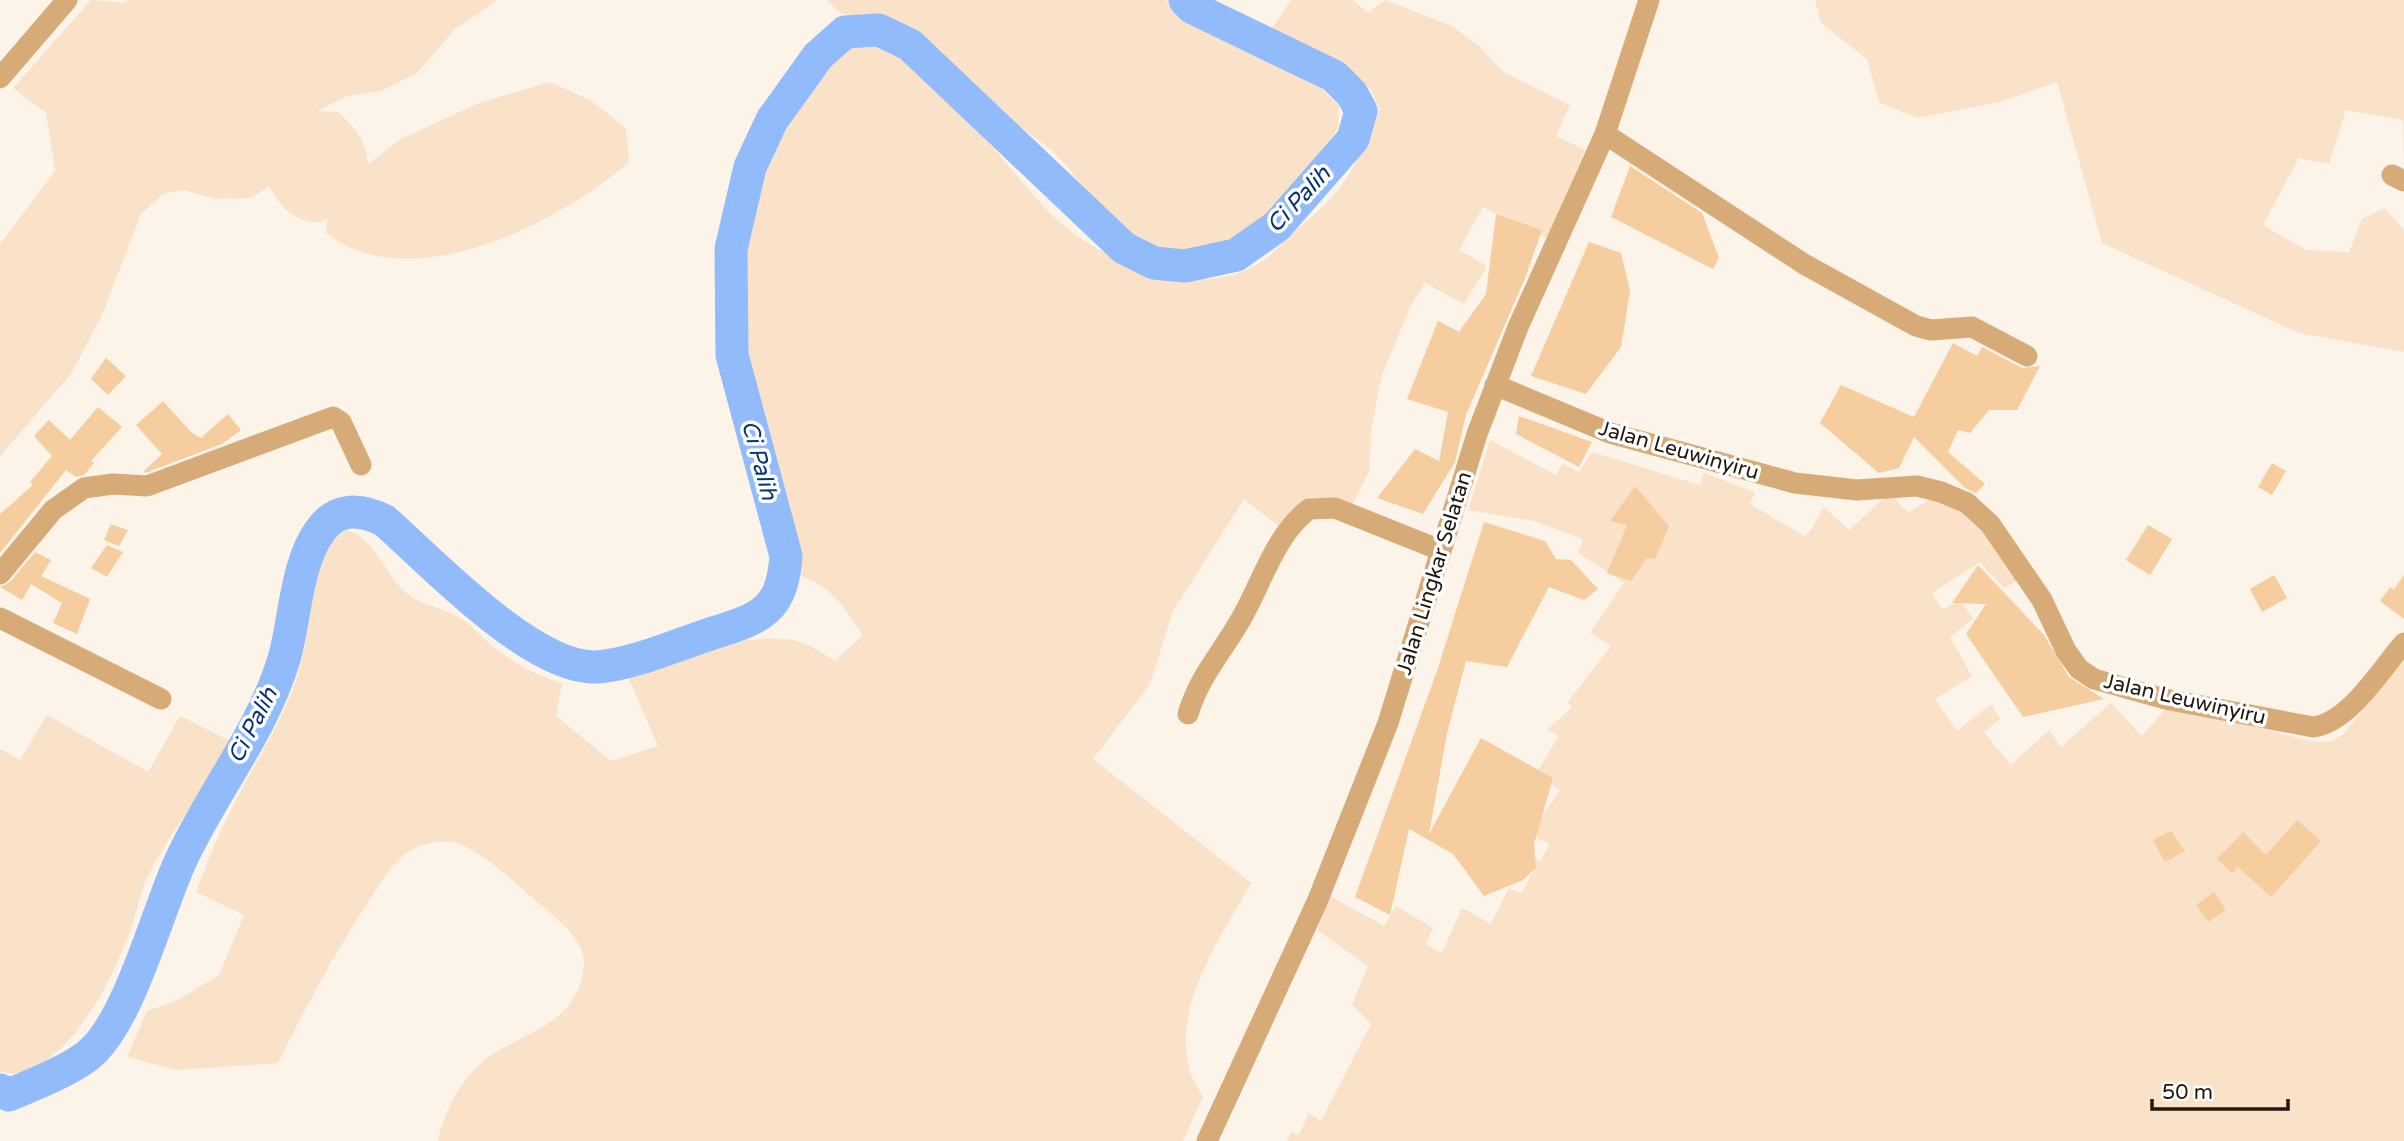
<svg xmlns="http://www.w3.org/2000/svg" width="2404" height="1141" viewBox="0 0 2404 1141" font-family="'Varela Round',sans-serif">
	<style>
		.green { fill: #f9e2c8 }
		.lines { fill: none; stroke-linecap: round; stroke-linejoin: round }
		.river { stroke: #92bbfb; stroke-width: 33 }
		.building { fill: #f6cd9f }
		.minor { stroke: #d7ab78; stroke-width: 21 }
		.labels { text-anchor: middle; stroke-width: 7; stroke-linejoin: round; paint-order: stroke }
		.street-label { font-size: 21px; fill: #201910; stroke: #fff }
		.water-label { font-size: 23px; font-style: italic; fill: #063478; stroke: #fff }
	</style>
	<rect width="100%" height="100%" fill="#fcf3e9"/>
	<!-- green -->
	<g class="green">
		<path d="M91,0L123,3L129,0H497L455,29L417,73L381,91L347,96L317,111L338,112C356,129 365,139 368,164L401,139L479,103L550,82L590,100L626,128L629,162C560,222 411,300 326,233L327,219C304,231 277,206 270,186L251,198L215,199L184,190L163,194L141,214L102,315L71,374L0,456V244L55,171L46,113L13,88Z"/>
		<path d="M827,0H1165L1194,22L1314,81L1339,106L1338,128L1313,165L1269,211L1231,244L1188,257L1166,253L1137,244L1117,226L1055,153L980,96L933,46L898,24L840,13Z"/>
		<path d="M1291,0H1353L1368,13L1385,0L1452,26L1480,47L1502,71L1570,105L1556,136L1585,150L1548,239L1483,207L1459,250L1487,266L1464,304L1425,283L1411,305L1382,375L1372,425L1369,472L1351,507L1311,497L1280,527L1244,499L1173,611L1150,684L1093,759L1251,883C1221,938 1173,1003 1189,1068C1191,1078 1199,1089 1203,1097L1183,1141H438C445,1106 467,1069 498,1051C537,1028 577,1020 584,967C588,937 547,912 528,894C511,879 473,843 449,842C434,841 416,845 404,855C387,869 375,892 363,910C331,960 304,1010 278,1063L176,1070L127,1057L147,1011L176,1001L219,975L244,915L196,892C207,862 219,833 234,804C257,759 288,714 301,664C314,613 303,572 340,529C374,534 382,569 404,591C420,606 445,608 462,619C473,626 481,637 491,645C513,663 535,674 562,684L556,716L611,761L658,746L627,674C674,661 737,634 786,639C805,641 820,651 835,661L863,635C845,608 830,584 798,575C799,535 783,501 773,464C763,429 750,394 743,359C740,345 741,329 740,315C737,243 750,175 790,115C806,91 825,55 854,46C908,28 1011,173 1046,209C1095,261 1201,307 1265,259C1274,253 1281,245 1288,237C1304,223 1321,210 1335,194C1355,169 1368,139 1380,110L1370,88L1352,73L1270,31Z"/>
		<path d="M1815,0H2404V166L2403,120L2346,110L2329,164L2299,158L2263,225L2306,250L2349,252L2362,219L2384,208L2404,230V352L2299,333L2102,243L2057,82L2000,102L1917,118L1879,102L1867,59L1821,23Z"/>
		<path d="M1490,440L1556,475L1562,463L1579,472L1592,452L1700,485L1704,473L1755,492L1750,504L1806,537L1824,507L1849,530L1890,493L1908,513L1932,498L1965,509L2022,578L2004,588L1980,562L1932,593L1942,609L1961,601L1973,619L1950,637L1972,676L1935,699L1957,731L1991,704L2000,719L1984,732L2011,765L2049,730L2061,747L2111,703L2142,736L2168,706L2311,741L2331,742L2344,733L2404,660V1141H1287L1291,1132L1299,1135L1309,1113L1321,1121L1371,1024L1352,1004L1368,966L1317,930L1330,896L1384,926L1396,906L1433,928L1426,944L1442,953L1462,908L1491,924L1509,888L1521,893L1533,872L1519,863L1523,851L1541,861L1549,844L1530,834L1560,790L1535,775L1559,736L1548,729L1572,707L1568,702L1611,646L1590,633L1624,583L1578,553L1583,539L1534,521L1468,510Z"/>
		<path d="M47,715L148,772L180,716L234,743C207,786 169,833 147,878C139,896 136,916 129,934C111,979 90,1024 53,1055C38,1068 19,1078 0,1071V749L20,760Z"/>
	</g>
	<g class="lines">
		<!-- river -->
		<path class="river" d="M0,1090L9,1095C34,1084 75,1069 94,1050C131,1013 157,913 180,862C211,794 262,732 284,659C295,621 296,563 320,531C337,506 362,509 385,521C432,563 532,669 596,667C632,665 679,644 713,633C762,618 782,610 786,556L732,355L731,249L750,167L772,120L818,56L845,32L879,30L910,45L1124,248L1154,263L1185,266L1236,255L1277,226L1353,139L1361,111L1352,94L1334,76L1193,8L1185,0"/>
	</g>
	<!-- building -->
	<g class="building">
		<path d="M1630,166L1702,213L1719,258L1713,269L1611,217Z"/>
		<path d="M1496,214L1542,230L1525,278L1466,415L1455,462L1423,514L1377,498L1415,449L1439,461L1448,412L1407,399L1438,321L1459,332L1486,294Z"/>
		<path d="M1589,242L1621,253L1630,291L1621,347L1586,394L1531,376Z"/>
		<path d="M1953,343L1977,356L1982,347L2022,368L2040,366L2017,410H1989L1970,433L1958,430L1948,452L1985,484L1976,493L1965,488L1914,437L1899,468L1879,473L1820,423L1841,385L1914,417Z"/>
		<path d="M106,358L126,376L108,395L91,379Z"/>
		<path d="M163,401L192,433L201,438L228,414L241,430L222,444L145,473L144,471L162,454L136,425Z"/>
		<path d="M98,407L122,427L91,461L94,463L84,475L76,477L66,470L0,553V514L33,485L30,482L52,456L34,436L49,420L70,440Z"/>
		<path d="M1519,416L1592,442L1579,467L1516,434Z"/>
		<path d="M2272,463L2286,471L2272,495L2258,487Z"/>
		<path d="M1635,486L1669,526L1655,559L1647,558L1631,581L1607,573L1627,525L1610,521Z"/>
		<path d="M1484,522L1545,541L1556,559L1571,560L1598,589L1584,600L1549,587L1507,667L1466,661L1447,733L1429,834L1481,738L1553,778L1534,844L1536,868L1523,880L1484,896L1453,854L1409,829L1390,915L1355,897L1438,668Z"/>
		<path d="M111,524L128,530L119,546L104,540Z"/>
		<path d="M2148,525L2172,539L2150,575L2126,560Z"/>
		<path d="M107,545L123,552L107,577L91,568Z"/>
		<path d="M35,552L51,560L41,576L90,599L77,634L53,623L62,603L31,584L22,600L0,587L10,582Z"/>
		<path d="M1978,565L2044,635L2069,677L2104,699L2023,717L1966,634L1986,604L1952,603Z"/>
		<path d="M2274,575L2287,598L2262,612L2250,589Z"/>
		<path d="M2404,575V619L2380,601L2390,587L2394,590Z"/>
		<path d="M2297,820L2321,841L2271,897L2238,867L2232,873L2217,859L2243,832L2266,855Z"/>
		<path d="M2171,831L2185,851L2165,862L2153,840Z"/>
		<path d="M2214,892L2226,910L2208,922L2196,905Z"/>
	</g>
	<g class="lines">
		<!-- minor -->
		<g class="minor">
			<path d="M0,78L67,0"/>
			<path d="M1605,134L1804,264L1916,326L1931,330L1972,327L2027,356"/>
			<path d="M2392,175L2404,181"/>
			<path d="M1495,385L1610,433L1795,483L1857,490L1917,486L1941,492L1967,503L1990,524L2042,600L2066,651L2079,669L2094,679L2165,699L2313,727C2349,723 2381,669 2404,643"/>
			<path d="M0,574L53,510L84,488L113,484L147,486L333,417L341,422L361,465"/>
			<path d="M0,618L161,699"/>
			<path d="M1188,714C1200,675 1221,654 1241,619C1262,583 1274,536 1309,509L1335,508L1440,550"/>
			<path d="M1207,1141L1317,902L1388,723L1477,434L1518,327L1605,134L1649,0"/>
		</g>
	</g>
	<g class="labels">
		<!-- street labels -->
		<g class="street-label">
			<text transform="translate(1679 450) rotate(16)" y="7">Jalan Leuwinyiru</text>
			<text transform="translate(1434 573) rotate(-73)" y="7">Jalan Lingkar Selatan</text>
			<text transform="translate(2185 699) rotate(13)" y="7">Jalan Leuwinyiru</text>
		</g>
		<!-- water labels -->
		<g class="water-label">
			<text transform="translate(1298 199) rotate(-47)" y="8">Ci Palih</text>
			<text transform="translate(760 460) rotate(75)" y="8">Ci Palih</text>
			<text transform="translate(252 725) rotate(-63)" y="8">Ci Palih</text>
		</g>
	</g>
	<!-- scale -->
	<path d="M2152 1099v10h136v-10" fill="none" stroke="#201910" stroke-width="3.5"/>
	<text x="2162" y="1099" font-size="21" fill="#201910" stroke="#ffffff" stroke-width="5" paint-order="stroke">50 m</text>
</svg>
